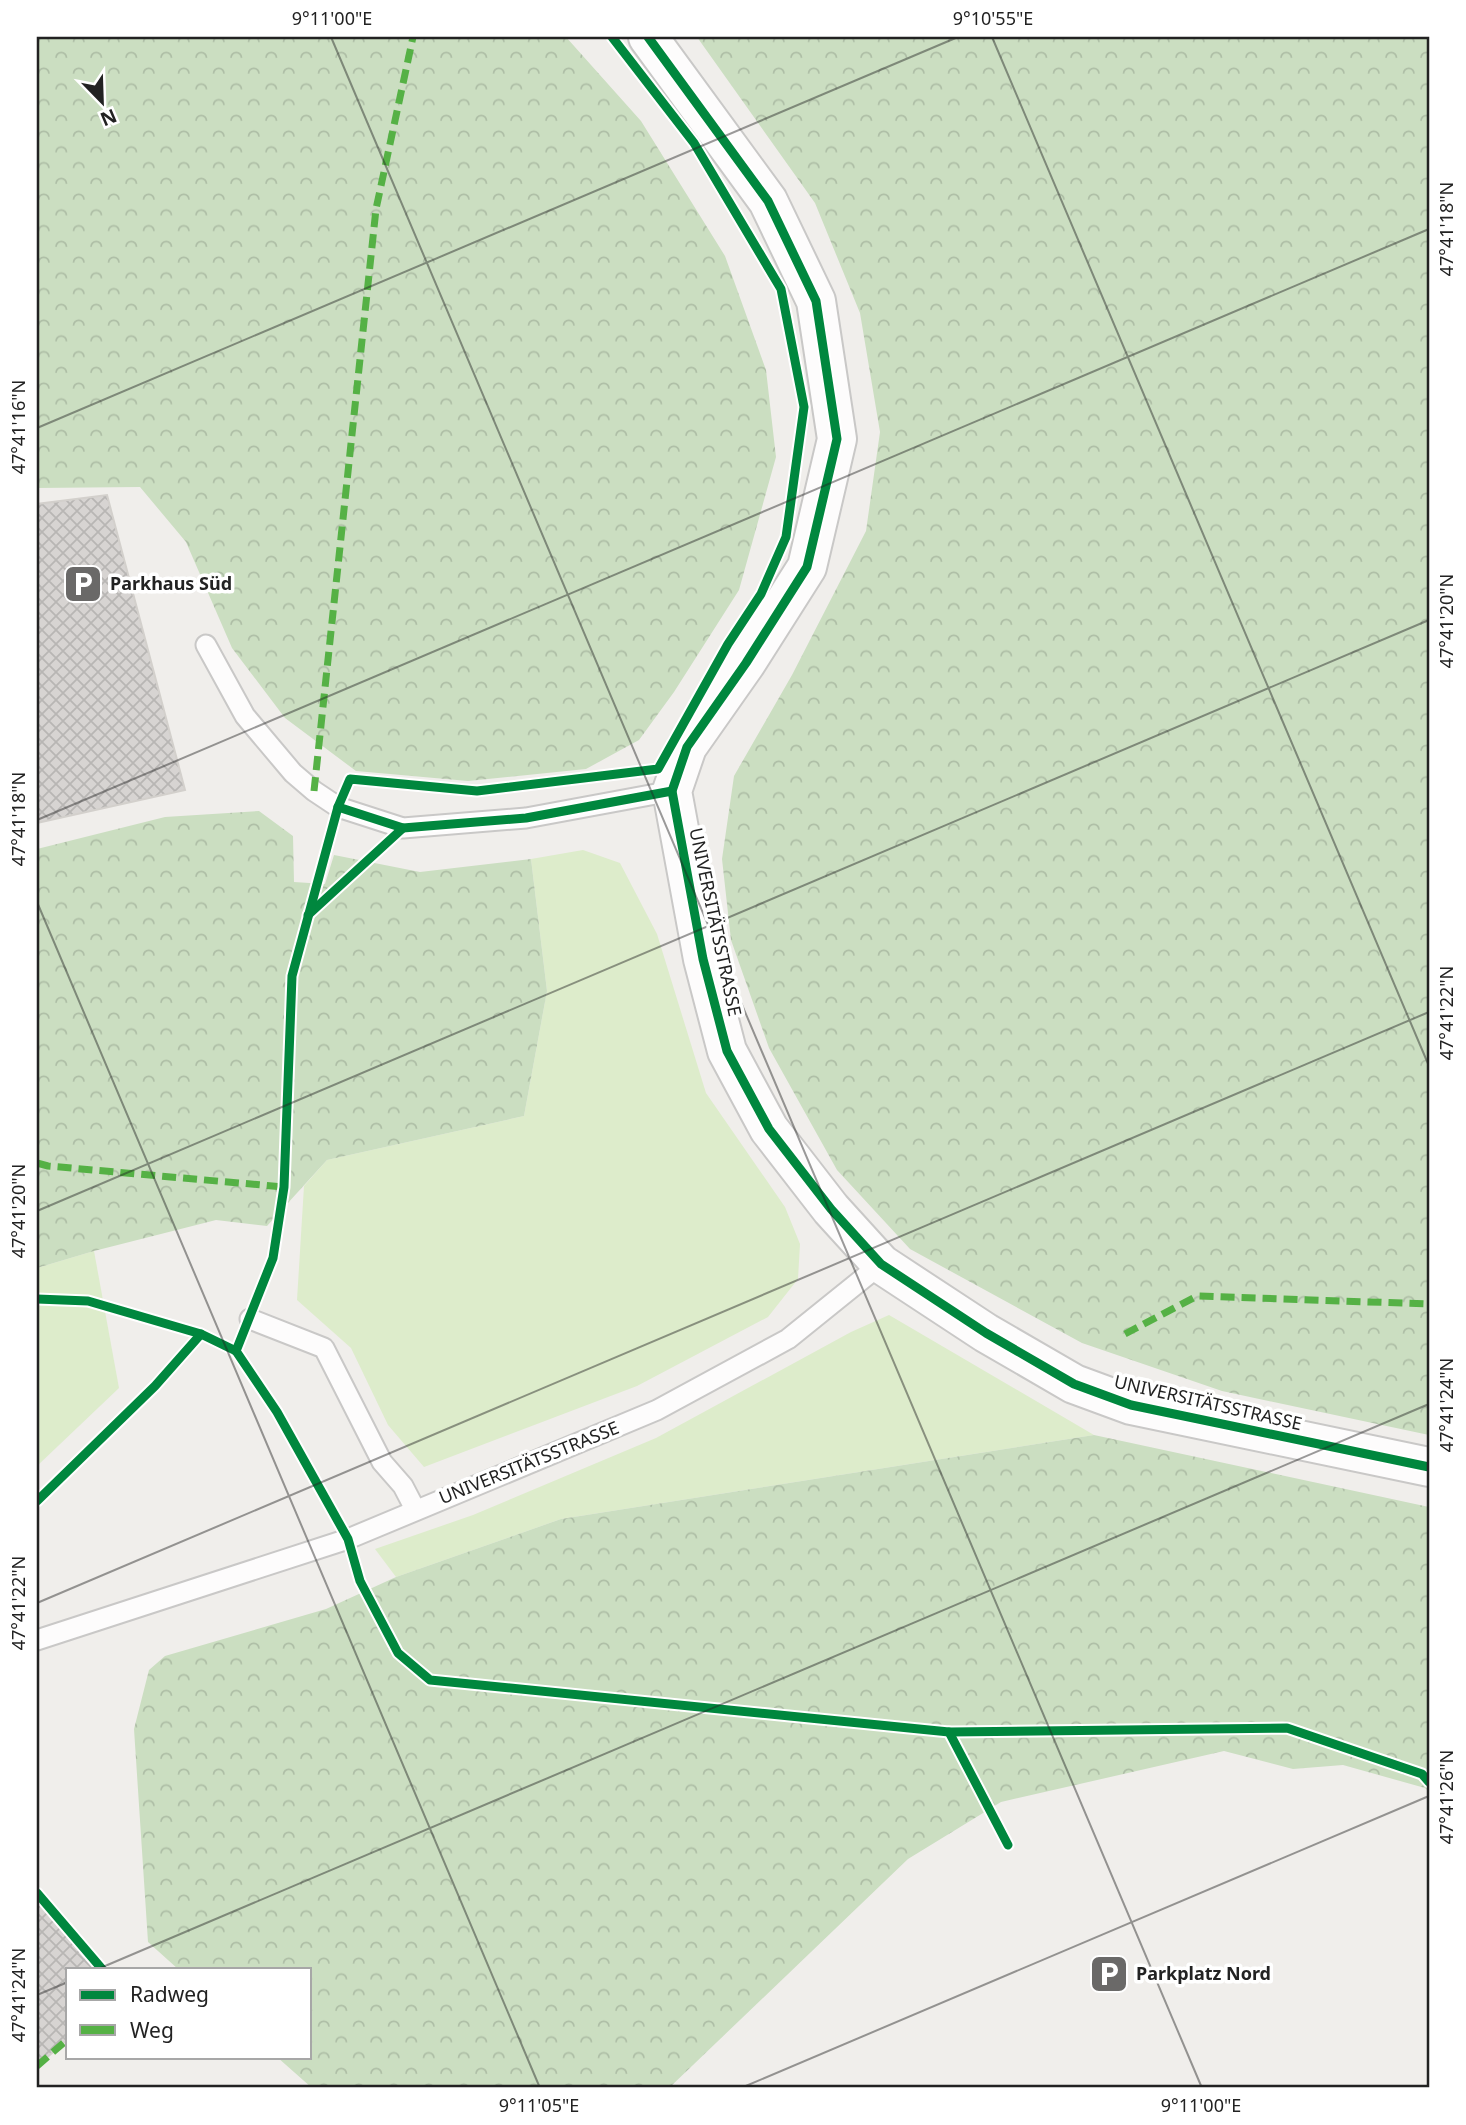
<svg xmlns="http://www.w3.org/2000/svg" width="1466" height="2125" viewBox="0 0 1466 2125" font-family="'Noto Sans',sans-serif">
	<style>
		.grass { fill: #ddeccb }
		.forest { fill: url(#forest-crowns) }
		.building { fill: url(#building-cross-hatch); stroke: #d3d0cc; stroke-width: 2 }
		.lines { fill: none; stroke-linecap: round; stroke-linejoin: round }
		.lane-casing { stroke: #c9c8c7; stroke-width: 23 }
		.street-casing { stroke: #c9c8c7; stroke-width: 42 }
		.lane { stroke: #fdfcfc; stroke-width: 19 }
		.street { stroke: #fdfcfc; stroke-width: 38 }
		.quiet { stroke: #55b145; stroke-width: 7; stroke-dasharray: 14 7; stroke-linecap: butt }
		.cycleway-casing { stroke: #fff; stroke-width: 13 }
		.cycleway { stroke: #00873e; stroke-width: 9 }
		.ticks { fill: none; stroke: #222; stroke-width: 2; stroke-opacity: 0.45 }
		.labels { text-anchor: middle; stroke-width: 7; stroke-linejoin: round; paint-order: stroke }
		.poi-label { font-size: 18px; font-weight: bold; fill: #222; stroke: #fff; text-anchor: start }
		.street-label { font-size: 18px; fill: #222; stroke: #fff }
		.neatline { fill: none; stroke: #222; stroke-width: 2.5 }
		.ticks-label { font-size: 18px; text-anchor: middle; fill: #222 }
	</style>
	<defs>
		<pattern id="forest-crowns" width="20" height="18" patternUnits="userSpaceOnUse" patternTransform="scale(1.75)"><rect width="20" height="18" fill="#cbdec1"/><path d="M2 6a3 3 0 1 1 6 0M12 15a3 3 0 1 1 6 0" fill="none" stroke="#aebea6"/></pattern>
		<pattern id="building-cross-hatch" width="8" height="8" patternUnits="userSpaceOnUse" patternTransform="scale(1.75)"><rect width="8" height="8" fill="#d7d4d2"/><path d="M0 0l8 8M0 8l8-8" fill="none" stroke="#b8b6b4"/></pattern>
	</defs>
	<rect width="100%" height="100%" fill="#f0eeeb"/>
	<!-- grass -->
	<g class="grass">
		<path d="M583,850L620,863L657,934L706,1093L785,1207L800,1244L798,1279L768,1317L637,1386L424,1467L388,1425L351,1348L297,1300L304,1186L327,1160L524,1116L547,991L531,859Z"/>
		<path d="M94,1251L119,1388L37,1466V1268Z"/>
		<path d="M889,1315L1094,1435L561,1519L396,1577L375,1549L473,1515L656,1438L851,1332Z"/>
	</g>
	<!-- forest -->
	<g class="forest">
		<path d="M37,37H566L641,121L725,256L766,370L776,457L739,590L674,692L639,740L586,769L468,781L356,771L285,718L232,648L186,542L140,487L37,488Z"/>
		<path d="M697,37H1429V1435L1222,1391L1082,1343L910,1249L837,1170L769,1048L731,940L722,859L734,776L792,675L866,531L880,432L860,313L815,203Z"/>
		<path d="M259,811L293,836L294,882L325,884L334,855L420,872L531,859L547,991L524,1116L327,1160L267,1226L216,1220L94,1251L37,1268V849L165,817Z"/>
		<path d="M1094,1435L1429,1507V1792L1425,1788L1343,1765L1293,1769L1224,1751L1001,1802L908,1859L669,2088H312L277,2057H310V1969H178L148,1942L134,1729L149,1670L165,1656L326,1609L396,1577L561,1519Z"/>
	</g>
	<!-- building -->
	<g class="building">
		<path d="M107,495L185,790L37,823V504Z"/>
		<path d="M37,1893L102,1969H68V2039L37,2066Z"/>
	</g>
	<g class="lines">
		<defs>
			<g id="lane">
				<path d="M206,645L245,716L293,773L314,791L338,807L403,828L526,818L672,791"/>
				<path d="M250,1319L324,1348L382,1462L403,1486L415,1509"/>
				<path d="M37,1640L348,1539L657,1410L788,1339L881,1264"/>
			</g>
			<path id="street" d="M648,37L768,201L816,301L837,439L807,567L746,663L687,747L672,791L703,959L727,1051L769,1129L831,1209L881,1264L986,1333L1074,1384L1131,1405L1429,1467"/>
		</defs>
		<!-- lane casing -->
		<use href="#lane" class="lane-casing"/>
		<!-- street casing -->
		<use href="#street" class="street-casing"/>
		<!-- lane -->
		<use href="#lane" class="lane"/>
		<!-- street -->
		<use href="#street" class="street"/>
		<!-- quiet -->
		<g class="quiet">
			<path d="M314,791L376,209L413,37"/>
			<path d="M37,1163L48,1166L284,1187"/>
			<path d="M1125,1334L1197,1296L1429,1304"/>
			<path d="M37,2066L68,2039"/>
		</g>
		<defs>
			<g id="cycleway">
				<path d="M648,37L768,201L816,301L837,439L807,567L746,663L687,747L672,791L703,959L727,1051L769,1129L831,1209L881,1264L986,1333L1074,1384L1131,1405L1429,1467"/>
				<path d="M338,807L403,828L526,818L672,791"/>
				<path d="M308,915L403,828"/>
				<path d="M37,1299L88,1301L201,1334L236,1351"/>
				<path d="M236,1351L273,1258L284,1187L292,976L338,807L350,779L477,791L658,769L728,644L761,594L786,537L804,407L781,289L694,143L612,37"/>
				<path d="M236,1351L277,1412L348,1539L360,1581L398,1653L430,1680L949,1732L1287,1728L1422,1774L1429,1782"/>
				<path d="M37,1501L155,1386L201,1334"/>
				<path d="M949,1732L1008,1845"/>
				<path d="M37,1893L102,1969"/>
			</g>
		</defs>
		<!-- cycleway casing -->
		<use href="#cycleway" class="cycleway-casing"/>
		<!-- cycleway -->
		<use href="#cycleway" class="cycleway"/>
	</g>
	<!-- ticks -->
	<path class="ticks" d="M331,37L1202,2088M992,37L1429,1066M37,428L958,37M37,820L1429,229M37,902L540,2088M37,1211L1429,620M37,1603L1429,1012M98,1969L1429,1404M37,1995L68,1982M741,2088L1429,1796"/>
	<!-- icons -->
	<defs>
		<symbol id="parking-square" viewBox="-11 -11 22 22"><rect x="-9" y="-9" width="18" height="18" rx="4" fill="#6a6968" stroke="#fff"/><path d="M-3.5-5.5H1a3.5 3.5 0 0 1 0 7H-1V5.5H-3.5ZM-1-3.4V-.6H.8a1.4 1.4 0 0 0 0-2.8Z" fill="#fff"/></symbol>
	</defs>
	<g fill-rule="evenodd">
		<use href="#parking-square" x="61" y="562" width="44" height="44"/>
		<use href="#parking-square" x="1087" y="1952" width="44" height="44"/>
	</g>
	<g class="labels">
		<!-- poi labels -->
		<g class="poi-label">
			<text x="110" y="590">Parkhaus Süd</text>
			<text x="1136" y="1980">Parkplatz Nord</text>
		</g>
		<!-- street labels -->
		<g class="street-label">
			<text transform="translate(715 922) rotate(78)" y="6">UNIVERSITÄTSSTRASSE</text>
			<text transform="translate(1208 1403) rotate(13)" y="6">UNIVERSITÄTSSTRASSE</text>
			<text transform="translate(529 1463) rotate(-22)" y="6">UNIVERSITÄTSSTRASSE</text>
		</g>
	</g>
	<!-- border -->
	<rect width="1466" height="2125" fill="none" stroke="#ffffff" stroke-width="77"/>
	<!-- legend -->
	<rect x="66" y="1968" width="245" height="91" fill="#ffffff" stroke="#a7a7a7" stroke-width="2"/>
	<rect x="80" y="1990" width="35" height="10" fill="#00873e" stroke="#a7a7a7" stroke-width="2"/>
	<text x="130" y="2002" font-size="21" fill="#222222">Radweg</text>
	<rect x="80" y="2025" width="35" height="10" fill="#55b145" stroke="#a7a7a7" stroke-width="2"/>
	<text x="130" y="2038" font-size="21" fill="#222222">Weg</text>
	<!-- north arrow -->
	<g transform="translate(102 102) rotate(157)" stroke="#ffffff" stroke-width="5" paint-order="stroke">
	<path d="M0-5L12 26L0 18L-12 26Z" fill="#222222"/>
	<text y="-10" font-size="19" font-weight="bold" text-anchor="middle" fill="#222222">N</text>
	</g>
	<rect x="38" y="38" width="1390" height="2048" class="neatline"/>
	<g class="ticks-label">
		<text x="332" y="25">9°11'00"E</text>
		<text x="993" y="25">9°10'55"E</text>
		<text transform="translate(1447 229) rotate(-90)" y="6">47°41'18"N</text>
		<text transform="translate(19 427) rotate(-90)" y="6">47°41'16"N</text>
		<text transform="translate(1447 621) rotate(-90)" y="6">47°41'20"N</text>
		<text transform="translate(19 819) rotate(-90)" y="6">47°41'18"N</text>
		<text transform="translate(1447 1013) rotate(-90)" y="6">47°41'22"N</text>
		<text transform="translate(19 1211) rotate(-90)" y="6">47°41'20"N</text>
		<text transform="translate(1447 1405) rotate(-90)" y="6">47°41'24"N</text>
		<text transform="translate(19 1603) rotate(-90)" y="6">47°41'22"N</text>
		<text transform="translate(1447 1797) rotate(-90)" y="6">47°41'26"N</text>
		<text transform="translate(19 1995) rotate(-90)" y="6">47°41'24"N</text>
		<text x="539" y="2112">9°11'05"E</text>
		<text x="1201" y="2112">9°11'00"E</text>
	</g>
</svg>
